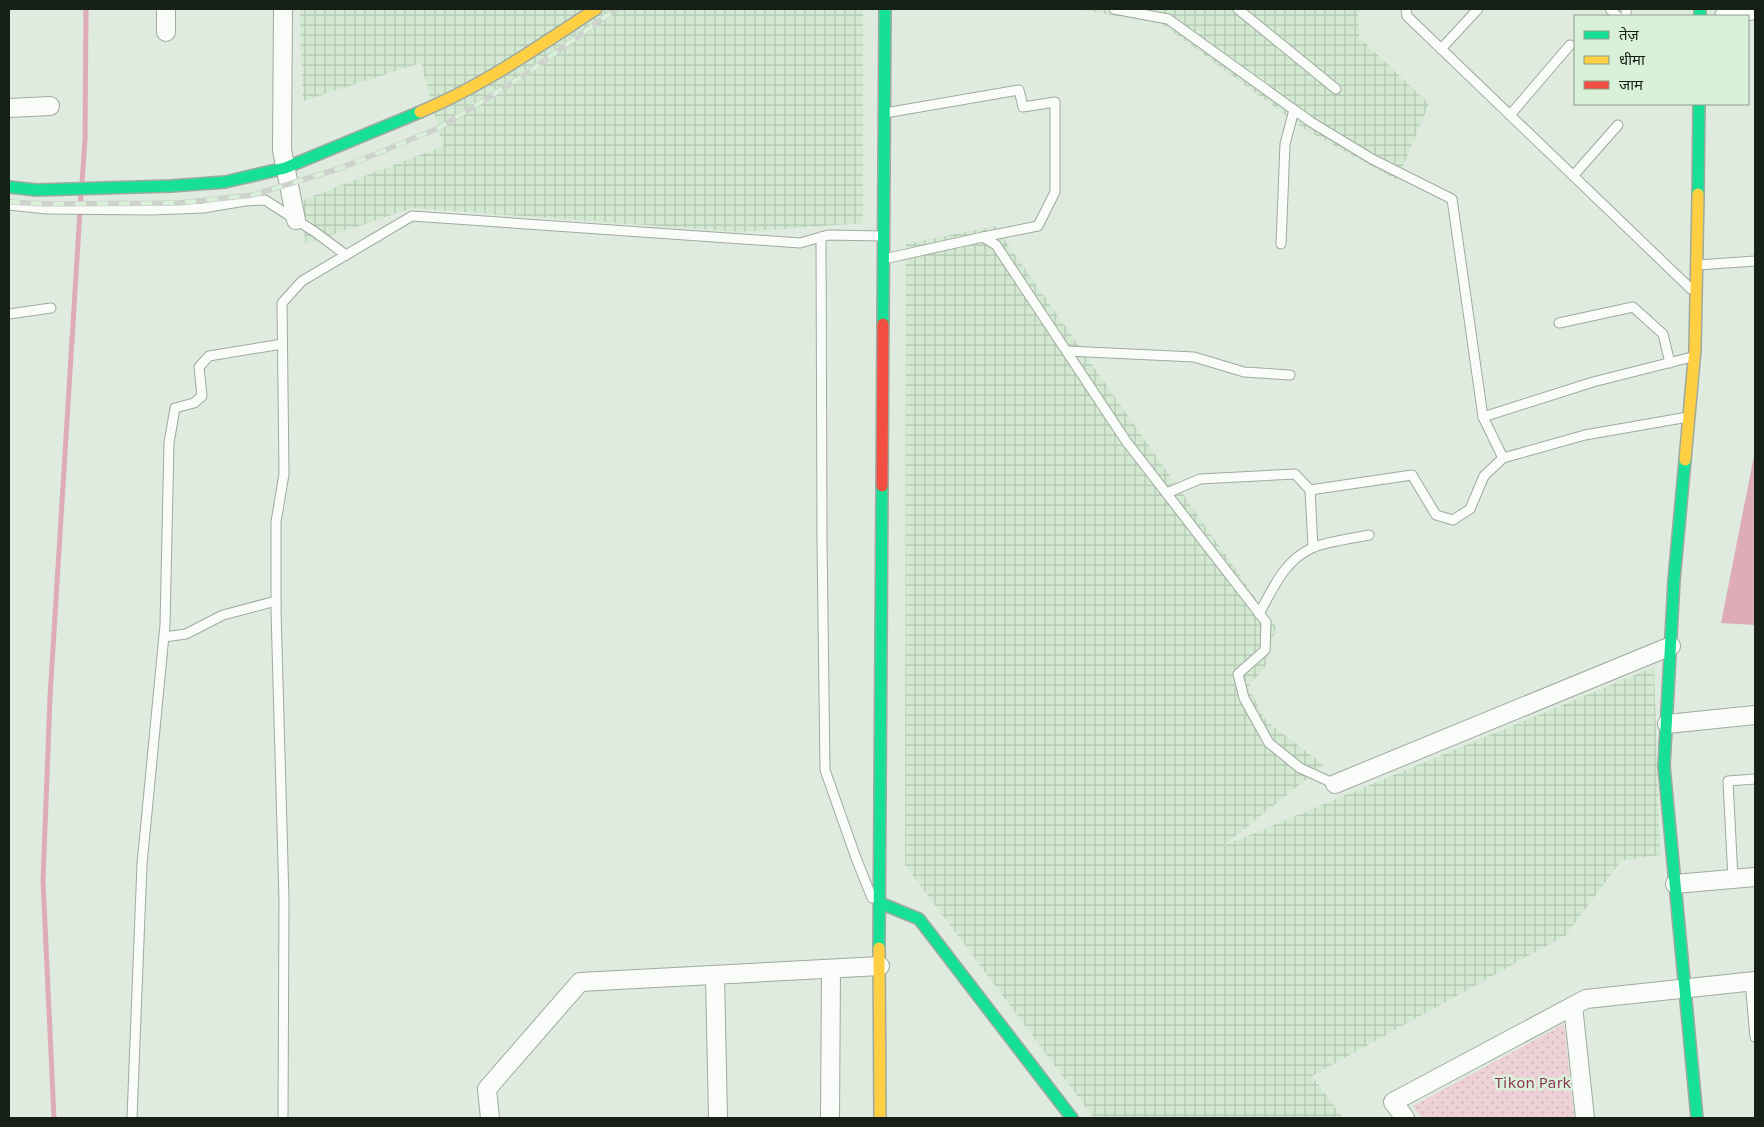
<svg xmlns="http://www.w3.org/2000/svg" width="1764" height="1127" viewBox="0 0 1764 1127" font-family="Karla,'Noto Sans Devanagari',sans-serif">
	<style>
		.industrial { fill: url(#industrial-grid) }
		.grass { fill: url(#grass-dots) }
		.water { fill: #deabb9 }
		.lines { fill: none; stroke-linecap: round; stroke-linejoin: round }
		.stream { stroke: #deabb9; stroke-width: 5 }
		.lane-casing { stroke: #9faa9f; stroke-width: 11 }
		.street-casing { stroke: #9faa9f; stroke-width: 20 }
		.fast-casing { stroke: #9faa9f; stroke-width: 14 }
		.slow-casing { stroke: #9faa9f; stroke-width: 14 }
		.jam-casing { stroke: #9faa9f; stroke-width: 14 }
		.lane { stroke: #fafcfa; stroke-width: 9 }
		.street { stroke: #fafcfa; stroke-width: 18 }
		.fast { stroke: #16e098; stroke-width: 11 }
		.slow { stroke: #ffcf43; stroke-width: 11 }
		.jam { stroke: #f24e42; stroke-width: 11 }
		.rail-casing { stroke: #cdd2cd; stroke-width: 5.5 }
		.rail { stroke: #d9f1d8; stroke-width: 4; stroke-dasharray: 11; stroke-linecap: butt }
		.labels { text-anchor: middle; stroke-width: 5; stroke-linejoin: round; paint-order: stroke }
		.park-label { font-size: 16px; fill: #8b2e54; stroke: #d9f1d8 }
	</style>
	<defs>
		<pattern id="industrial-grid" width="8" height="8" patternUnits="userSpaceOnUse" patternTransform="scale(1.25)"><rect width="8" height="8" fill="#d3e9d2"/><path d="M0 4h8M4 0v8" fill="none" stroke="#b4c8b4"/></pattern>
		<pattern id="grass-dots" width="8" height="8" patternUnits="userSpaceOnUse" patternTransform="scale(1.25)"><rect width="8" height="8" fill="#eed1d6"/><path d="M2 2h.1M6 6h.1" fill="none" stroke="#cbb3b7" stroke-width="1.8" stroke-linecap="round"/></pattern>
	</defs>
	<rect width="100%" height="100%" fill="#deebde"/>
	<!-- industrial -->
	<g class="industrial">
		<path d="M300,9H863V223L740,232L412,208L305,244L303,200L443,146L421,63L303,101Z"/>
		<path d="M1077,9H1358L1359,37L1429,104L1397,180L1306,130L1162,24Z"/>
		<path d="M995,226L1276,627L1265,667L1248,687L1266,721L1324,765L1223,846L1654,667L1660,855L1621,861L1566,935L1312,1076L1343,1118H1094L905,865L906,244Z"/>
	</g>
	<!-- grass -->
	<path class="grass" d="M1564,1024L1574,1118H1422L1413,1106Z"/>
	<!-- water -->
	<path class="water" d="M1755,451V625L1721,623Z"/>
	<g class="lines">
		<!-- stream -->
		<g class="stream">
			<path d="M82,183L85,139L86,9"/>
			<path d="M54,1118L43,881L50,697L81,194"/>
		</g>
		<defs>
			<g id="lane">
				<path d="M1114,9L1168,19L1311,122L1372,159L1452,199L1483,417L1593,382L1692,357"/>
				<path d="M1238,9L1336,89"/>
				<path d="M1406,9L1407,16L1691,289"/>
				<path d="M1610,9L1617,16"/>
				<path d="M1626,16V9"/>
				<path d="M1441,49L1478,9"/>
				<path d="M885,113L1019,90L1023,107L1055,102V192L1038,226L983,237"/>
				<path d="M1510,115L1570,45"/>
				<path d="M1573,176L1618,125"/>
				<path d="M9,205L47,209L152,210L203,208L245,201L265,200L315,232L346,255"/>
				<path d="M821,237L822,540L825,770L856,858L872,898"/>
				<path d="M1281,244L1285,144L1294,110"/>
				<path d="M884,259L983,237L996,245L1126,441L1266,622L1265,650L1238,674L1244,698L1269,743L1300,768L1335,784"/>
				<path d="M1698,265L1755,261"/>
				<path d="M9,314L51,308"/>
				<path d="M1559,323L1633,307L1663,334L1670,363"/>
				<path d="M1067,351L1194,357L1244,372L1290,375"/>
				<path d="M1483,417L1503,458"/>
				<path d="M1167,493L1200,479L1295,474L1310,490"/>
				<path d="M1313,547L1310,490L1412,475L1436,515L1453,520L1470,509L1484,476L1503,458L1585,435L1688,417"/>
				<path d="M1259,614C1273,588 1285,560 1312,548C1324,542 1354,538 1369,535"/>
				<path d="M164,637L186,634L223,615L276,601"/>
				<path d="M1733,879L1728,781L1755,779"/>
				<path d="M1750,981L1755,1037"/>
				<path d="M132,1118L142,864L165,625L169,443L175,408L194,403L202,396L199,367L209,356L282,344"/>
				<path d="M283,1118L284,900L276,610V522L284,474L282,303L302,281L412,216L800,243L828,235L884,236"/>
			</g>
			<g id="street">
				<path d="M166,9V32"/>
				<path d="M283,9L282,150L296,220"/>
				<path d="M1724,16L1755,10"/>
				<path d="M9,108L50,106"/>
				<path d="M1667,724L1755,715"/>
				<path d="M1335,784L1671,646"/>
				<path d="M1675,884L1755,877"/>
				<path d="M715,975L718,1118"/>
				<path d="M1573,1006L1585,1118"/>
				<path d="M490,1118L487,1089L580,982L880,966"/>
				<path d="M830,1118L831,969"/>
				<path d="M1405,1118L1393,1102L1586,999L1755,981"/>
			</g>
			<g id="fast">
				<path d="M1700,9V16"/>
				<path d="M9,187L36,190L171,186L225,182L285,168L420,112"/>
				<path d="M1698,194L1699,104"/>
				<path d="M883,324L885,9"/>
				<path d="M1685,460L1674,580L1664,766L1697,1118"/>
				<path d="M880,903L919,919L1072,1118"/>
				<path d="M879,948L882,486"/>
			</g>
			<g id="slow">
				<path d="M420,112C483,86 539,46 596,9"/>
				<path d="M1685,460L1695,349L1698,194"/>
				<path d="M879,948L880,1118"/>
			</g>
			<path id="jam" d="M882,486L883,324"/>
		</defs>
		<!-- lane casing -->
		<use href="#lane" class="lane-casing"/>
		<!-- street casing -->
		<use href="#street" class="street-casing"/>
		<!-- fast casing -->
		<use href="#fast" class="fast-casing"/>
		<!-- slow casing -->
		<use href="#slow" class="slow-casing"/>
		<!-- jam casing -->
		<use href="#jam" class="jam-casing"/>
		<!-- lane -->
		<use href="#lane" class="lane"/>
		<!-- street -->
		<use href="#street" class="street"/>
		<!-- fast -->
		<use href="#fast" class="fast"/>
		<!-- slow -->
		<use href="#slow" class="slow"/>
		<!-- jam -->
		<use href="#jam" class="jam"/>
		<defs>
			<path id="rail" d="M9,202L45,204L179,203L253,195L341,168L439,128L526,74L616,9"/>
		</defs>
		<!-- rail casing -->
		<use href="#rail" class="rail-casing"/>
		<!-- rail -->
		<use href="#rail" class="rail"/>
	</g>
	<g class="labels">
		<!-- park labels -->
		<g class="park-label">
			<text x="1533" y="1088">Tikon Park</text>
		</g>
	</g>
	<!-- border -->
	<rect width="1764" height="1127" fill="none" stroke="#172017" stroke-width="20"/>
	<!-- legend -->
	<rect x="1574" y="15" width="175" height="90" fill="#d9f1d8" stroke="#8b9d8b"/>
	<rect x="1584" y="31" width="25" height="8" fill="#16e098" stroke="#8b9d8b"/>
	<text x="1619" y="40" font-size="15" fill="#172017">तेज़</text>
	<rect x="1584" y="56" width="25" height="8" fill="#ffcf43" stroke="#8b9d8b"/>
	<text x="1619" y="65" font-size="15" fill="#172017">धीमा</text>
	<rect x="1584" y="81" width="25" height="8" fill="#f24e42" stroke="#8b9d8b"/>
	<text x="1619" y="90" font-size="15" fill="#172017">जाम</text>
</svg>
